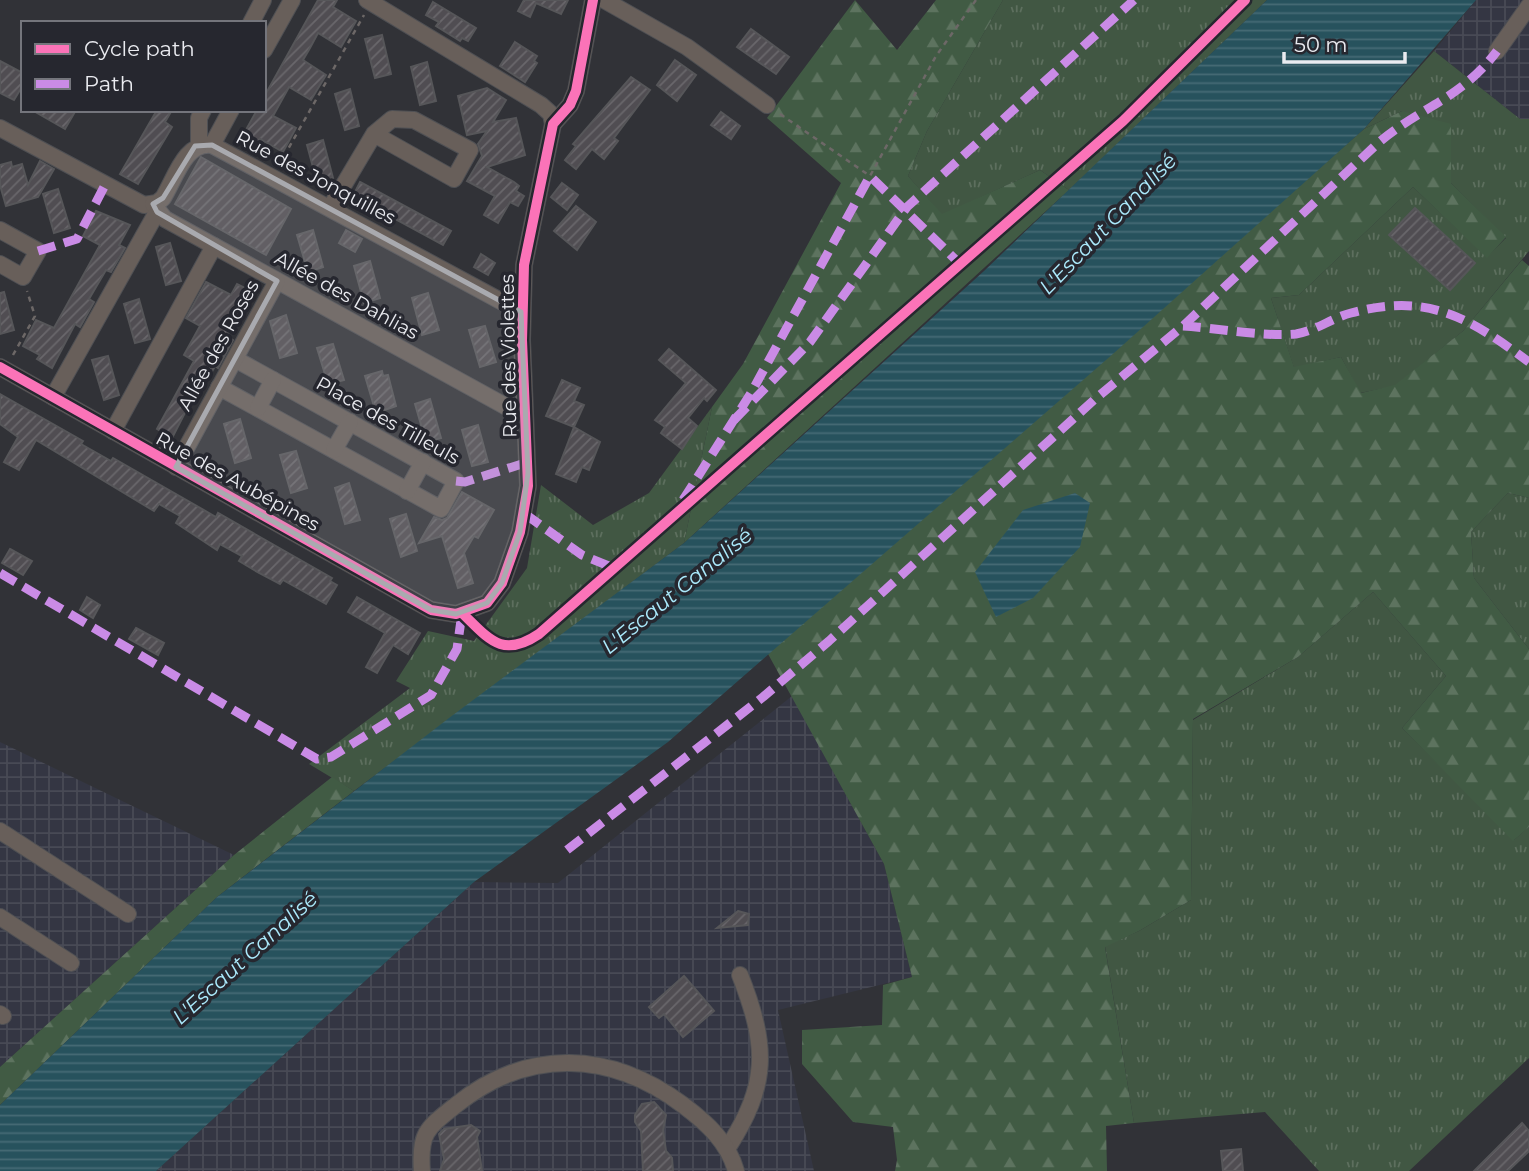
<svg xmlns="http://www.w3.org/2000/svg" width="1529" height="1171" viewBox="0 0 1529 1171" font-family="Montserrat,sans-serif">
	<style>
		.industrial { fill: url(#industrial-grid) }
		.grass { fill: url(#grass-tufts) }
		.forest { fill: url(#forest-firs) }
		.water { fill: url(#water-rules) }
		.building { fill: url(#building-hatch); stroke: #565659; stroke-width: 2 }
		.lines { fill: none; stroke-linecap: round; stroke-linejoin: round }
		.minor-casing { stroke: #4f5054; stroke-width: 18 }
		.path { stroke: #6d6867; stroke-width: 2.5; stroke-dasharray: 5 5; stroke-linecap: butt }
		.minor { stroke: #685f5a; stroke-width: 16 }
		.quiet { stroke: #ca8be6; stroke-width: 9; stroke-dasharray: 18 9; stroke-linecap: butt }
		.cycleway-casing { stroke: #26272f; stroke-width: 15 }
		.cycleway { stroke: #fb73b8; stroke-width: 10 }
		.marked { fill: #a9aaaf; fill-opacity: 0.2; stroke: #a9aaaf; stroke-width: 5; stroke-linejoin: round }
		.labels { text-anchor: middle; stroke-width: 7; stroke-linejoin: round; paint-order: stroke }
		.street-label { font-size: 19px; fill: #eaebf0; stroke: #26272f }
		.water-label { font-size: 21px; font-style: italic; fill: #abeafc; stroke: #26272f }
	</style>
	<defs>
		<pattern id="industrial-grid" width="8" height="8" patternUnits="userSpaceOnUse" patternTransform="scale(1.75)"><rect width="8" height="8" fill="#343643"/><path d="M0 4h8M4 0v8" fill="none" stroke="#484a55"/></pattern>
		<pattern id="grass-tufts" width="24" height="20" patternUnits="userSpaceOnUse" patternTransform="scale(1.75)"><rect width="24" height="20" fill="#415743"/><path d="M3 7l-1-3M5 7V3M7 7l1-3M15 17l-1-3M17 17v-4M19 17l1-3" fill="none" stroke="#5d6f5e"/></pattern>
		<pattern id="forest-firs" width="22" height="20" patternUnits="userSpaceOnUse" patternTransform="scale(1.75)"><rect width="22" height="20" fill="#415b44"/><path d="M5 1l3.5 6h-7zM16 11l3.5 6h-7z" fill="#5d735f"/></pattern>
		<pattern id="water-rules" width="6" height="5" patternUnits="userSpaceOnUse" patternTransform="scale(1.75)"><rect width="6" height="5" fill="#27525d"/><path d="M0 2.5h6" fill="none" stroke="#466b75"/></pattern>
		<pattern id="building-hatch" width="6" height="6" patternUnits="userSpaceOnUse" patternTransform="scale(1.75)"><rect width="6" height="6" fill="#504d52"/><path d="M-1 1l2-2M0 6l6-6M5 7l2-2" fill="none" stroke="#69676b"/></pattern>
	</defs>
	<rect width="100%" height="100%" fill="#313237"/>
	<!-- industrial -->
	<g class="industrial">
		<path d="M1476,0H1529V119H1520L1434,51Z"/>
		<path d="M792,696L884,864L912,977L778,1010L814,1171H156L474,882L558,883Z"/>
		<path d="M0,742L234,855L0,1067Z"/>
	</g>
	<!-- grass -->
	<g class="grass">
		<path d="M1003,0H1267L1069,190L1040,170L942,215L908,176L927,131Z"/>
		<path d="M1434,51L1520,119H1529V251L1463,331L1395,386L1360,393L1341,357L1294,368L1271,298L1299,295L1413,187L1487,257L1506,238L1451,183L1402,111L1364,129Z"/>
		<path d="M712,407L684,543L354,791L309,764L410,688L396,681L428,631L474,641L527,568L541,485L593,525L649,493Z"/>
		<path d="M1508,493L1529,498V649L1474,578L1471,532Z"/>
		<path d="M1373,592L1446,676L1402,728L1514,840L1529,827V1058L1409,1171H1319L1265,1112L1134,1123L1105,946L1139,931L1191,900L1193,720L1298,657Z"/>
	</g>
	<!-- forest -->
	<g class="forest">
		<path d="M855,0L897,50L936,0H1003L927,131L908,176L942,214L1040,170L1069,190L684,543L712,407L743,364L841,183L767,118Z"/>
		<path d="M1402,111L1451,124V183L1506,237L1487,258L1413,187L1299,295L1271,298L1294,367L1341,357L1361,393L1395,385L1463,331L1522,260L1529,266V498L1508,493L1471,532L1474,578L1529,649V827L1513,841L1402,728L1446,676L1373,592L1298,657L1193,719L1191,900L1139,931L1105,947L1134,1123L1106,1126L1107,1171H895L897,1160L893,1127L853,1122L802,1064V1030L882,1025L883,985L912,977L884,864L768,654L1364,129Z"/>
		<path d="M332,777L354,791L217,897L0,1105V1067L234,855Z"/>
	</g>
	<!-- water -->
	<g class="water">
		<path d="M1267,0H1476L1364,129L1114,353L668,742L474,882L156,1171H0V1105L217,897L449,718L684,543L984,271Z"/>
		<path d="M1075,493L1090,503L1080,547L1033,598L996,617L975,572L1023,510Z"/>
	</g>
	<!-- building -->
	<g class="building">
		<path d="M318,0H337L333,7L356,21L341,47L318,33L310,48L303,60L326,75L311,100L289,87L273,116L296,128L283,152L260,139L257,145L242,137L257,110H264V97Z"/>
		<path d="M524,0H568L561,14L536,3L530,17L518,11Z"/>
		<path d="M433,2L476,28L468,41L462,38L460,41L436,26L439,22L426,15Z"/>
		<path d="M751,29L789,57L776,74L737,47Z"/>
		<path d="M382,35L391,74L375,78L365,39Z"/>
		<path d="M515,42L537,56L534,61L537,63L525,82L500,66Z"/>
		<path d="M675,60L696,75L677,101L657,85Z"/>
		<path d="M0,61L23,73V85L14,100L0,93Z"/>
		<path d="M427,62L436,101L420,105L411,67Z"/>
		<path d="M631,77L650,90L614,138L618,141L604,159L592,149L576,169L565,160L576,146L573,144Z"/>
		<path d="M487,88L506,100L493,122L516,118L525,155L487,167L514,182L519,186L516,191L524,196L518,206L510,202L498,223L484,215L495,196L467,181L482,156L478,144L487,131L467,135L458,96Z"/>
		<path d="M350,89L359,126L345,130L335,94Z"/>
		<path d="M32,110H76L65,129Z"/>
		<path d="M157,110H172L165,122L172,127L138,184L120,174Z"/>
		<path d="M721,112L740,126L731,139L711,125Z"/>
		<path d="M323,140L333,178L317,182L307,145Z"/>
		<path d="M201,157L291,209L266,255L175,204Z"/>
		<path d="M40,161L54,169L38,197L6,206L0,185V165L11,162L12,167L22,164L28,185Z"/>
		<path d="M360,182L451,231L443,245L353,196Z"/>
		<path d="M562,183L578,195L567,210L551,197Z"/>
		<path d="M58,189L70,228L54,233L43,194Z"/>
		<path d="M576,206L596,222L577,250L554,231Z"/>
		<path d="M1415,208L1475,263L1450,290L1389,235Z"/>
		<path d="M96,211L130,225L119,245L125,248L111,272L106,270L89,299L94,302L80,327L75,324L52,368L37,359L40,355L23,346L36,320L54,328L100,245L83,236Z"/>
		<path d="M313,230L323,267L308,272L297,235Z"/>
		<path d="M346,230L362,239L355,252L339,243Z"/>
		<path d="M170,243L181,281L166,285L156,247Z"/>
		<path d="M481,254L495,263L488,275L474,267Z"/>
		<path d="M370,261L380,298L364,303L354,266Z"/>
		<path d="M206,282L231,295L237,284L251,291L227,336L233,340L218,368L215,366L208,379H199L185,401L190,403L172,438L157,429L194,361L184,355L200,326L186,318Z"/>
		<path d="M4,292L14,330L0,334V293Z"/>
		<path d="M428,293L439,330L422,335L412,298Z"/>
		<path d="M139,299L150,339L135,343L124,304Z"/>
		<path d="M286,315L297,353L280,358L270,321Z"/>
		<path d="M485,326L496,362L480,367L469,330Z"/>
		<path d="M333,344L344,380L328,384L317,348Z"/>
		<path d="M669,349L716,390L707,401L704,398L688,418L697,426L682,449L661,433L665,427L655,420L686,383L659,360Z"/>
		<path d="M108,356L119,395L104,400L92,360Z"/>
		<path d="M382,371L383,376L388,375L396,406L376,413L365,376Z"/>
		<path d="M562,380L580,388L574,401L584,405L574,427L546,416Z"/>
		<path d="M0,394L83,441L81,444L111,461L113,458L216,517L218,513L332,578L330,581L337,585L326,604L283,580L280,584L259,573L239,561L242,556L220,544L217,550L176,523L180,516L159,504L154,511L36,440L19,470L4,462L18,437L0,424Z"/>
		<path d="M430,399L441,438L426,442L415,404Z"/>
		<path d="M240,419L251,458L235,463L224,424Z"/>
		<path d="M478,425L488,462L472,466L462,430Z"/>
		<path d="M574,427L600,442L589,470L582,467L576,482L556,474Z"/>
		<path d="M296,451L307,488L291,493L280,455Z"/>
		<path d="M349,483L360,520L345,524L335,488Z"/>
		<path d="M462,492L494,510L478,538L474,536L464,553L473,583L458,588L442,536L419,543L434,517L442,520L447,518Z"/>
		<path d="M406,514L417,551L401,557L390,519Z"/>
		<path d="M10,549L32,561L23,575L2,563Z"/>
		<path d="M87,597L100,605L93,618L80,610Z"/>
		<path d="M357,597L420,633L408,654L393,645L377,673L366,667L385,633L348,612Z"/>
		<path d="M136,628L164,643L158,655L129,639Z"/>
		<path d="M738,911L749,914L748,925L717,928Z"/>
		<path d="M684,976L714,1011L683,1037L664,1014L659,1018L649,1007Z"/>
		<path d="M654,1102L666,1115L663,1130L666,1151L672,1158L673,1171H643L641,1131L635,1122V1115L642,1104Z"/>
		<path d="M1522,1123L1529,1131V1151L1508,1171H1474Z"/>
		<path d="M471,1125L480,1131L477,1137L482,1171H440L444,1159L439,1134L444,1129Z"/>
		<path d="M1241,1149L1243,1171H1223L1221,1151Z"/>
	</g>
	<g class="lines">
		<defs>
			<g id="minor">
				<path d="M367,0L541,105L551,114L553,124"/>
				<path d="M604,0L687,47L767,105"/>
				<path d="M251,23L263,0"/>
				<path d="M264,50L292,0"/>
				<path d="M1497,51L1529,6"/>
				<path d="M0,128L144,205L157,203L163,198C175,179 185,141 212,145L521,312"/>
				<path d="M199,145V118L203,110"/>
				<path d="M212,145L231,110"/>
				<path d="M153,204L165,219L525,417"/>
				<path d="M330,208L374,134L392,119L414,120L470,150L454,179L374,134"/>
				<path d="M0,230L38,251L23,277L0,264"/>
				<path d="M0,367L431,610L456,614L487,603L502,583L520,532L528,486L522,340L524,265L553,124L570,105L576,91L593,0"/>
				<path d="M219,387L441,509L456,481L235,359"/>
				<path d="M53,397L157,212"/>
				<path d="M258,408L273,380"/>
				<path d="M113,431L214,246"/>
				<path d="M334,450L350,422"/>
				<path d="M176,467L277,281"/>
				<path d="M407,491L423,462"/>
				<path d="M0,831L128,914"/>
				<path d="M0,917L71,963"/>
				<path d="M0,1014L3,1016"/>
				<path d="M727,1149C769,1084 768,1047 740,975"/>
				<path d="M422,1171C419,1133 427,1128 456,1105C528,1047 611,1051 683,1105C707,1123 728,1142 736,1171"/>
			</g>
		</defs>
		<!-- minor casing -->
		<use href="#minor" class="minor-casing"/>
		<!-- path -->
		<g class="path">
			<path d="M780,114L870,176L936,56L976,0"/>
			<path d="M279,165L364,15"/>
			<path d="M13,355L35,316L27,291"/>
		</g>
		<!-- minor -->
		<use href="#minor" class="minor"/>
		<!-- quiet -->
		<g class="quiet">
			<path d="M38,251L77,239L105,185"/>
			<path d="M1183,326C1218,328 1262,337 1296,334C1315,331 1332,318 1351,313C1429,292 1469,318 1529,362"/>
			<path d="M734,420L810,342L907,207L1134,0"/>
			<path d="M456,481L465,482L528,462"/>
			<path d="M683,500L751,393L870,176L961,265"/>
			<path d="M525,514L582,555L616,569"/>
			<path d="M0,573L317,759L331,757L431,695L457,649L462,613"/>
			<path d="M567,850L763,697L829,641L1095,399L1183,326L1377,144C1420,107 1461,99 1497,51"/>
		</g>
		<defs>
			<g id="cycleway">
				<path d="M0,367L431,610L456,614L487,603L502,583L520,532L528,486L522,340L524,265L553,124L570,105L576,91L593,0"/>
				<path d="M462,613C489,639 502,659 539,634L1123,121L1245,0"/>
			</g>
		</defs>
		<!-- cycleway casing -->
		<use href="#cycleway" class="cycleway-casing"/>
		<!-- cycleway -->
		<use href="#cycleway" class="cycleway"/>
	</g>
	<!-- marked area -->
	<path class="marked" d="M212,145L521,312L528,473L520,532L502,583L487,603L456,614L431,610L176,467L277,281L157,212L153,204L163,198L195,146Z"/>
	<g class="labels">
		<!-- street labels -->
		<g class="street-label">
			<text transform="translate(316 177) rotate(28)" y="7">Rue des Jonquilles</text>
			<text transform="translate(347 295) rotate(29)" y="7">Allée des Dahlias</text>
			<text transform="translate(218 345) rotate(-61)" y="7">Allée des Roses</text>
			<text transform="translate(508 356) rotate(-91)" y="7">Rue des Violettes</text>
			<text transform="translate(388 420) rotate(29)" y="7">Place des Tilleuls</text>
			<text transform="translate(238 481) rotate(29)" y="7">Rue des Aubépines</text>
		</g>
		<!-- water labels -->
		<g class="water-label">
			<text transform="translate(1108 224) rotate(-46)" y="7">L'Escaut Canalisé</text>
			<text transform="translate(677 591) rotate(-39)" y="7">L'Escaut Canalisé</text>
			<text transform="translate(245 958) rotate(-42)" y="7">L'Escaut Canalisé</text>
		</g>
	</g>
	<!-- legend -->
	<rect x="21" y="21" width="245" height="91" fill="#26272f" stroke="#74757c" stroke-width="2"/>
	<rect x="35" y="44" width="35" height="10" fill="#fb73b8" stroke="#74757c" stroke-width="2"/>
	<text x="84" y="56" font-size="21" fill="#eaebf0">Cycle path</text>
	<rect x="35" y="79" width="35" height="10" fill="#ca8be6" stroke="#74757c" stroke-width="2"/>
	<text x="84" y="91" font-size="21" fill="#eaebf0">Path</text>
	<!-- scale -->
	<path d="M1284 52v10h121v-10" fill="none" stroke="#eaebf0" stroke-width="3.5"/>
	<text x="1294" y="52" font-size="21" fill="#eaebf0" stroke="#26272f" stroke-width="5" paint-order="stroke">50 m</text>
</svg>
